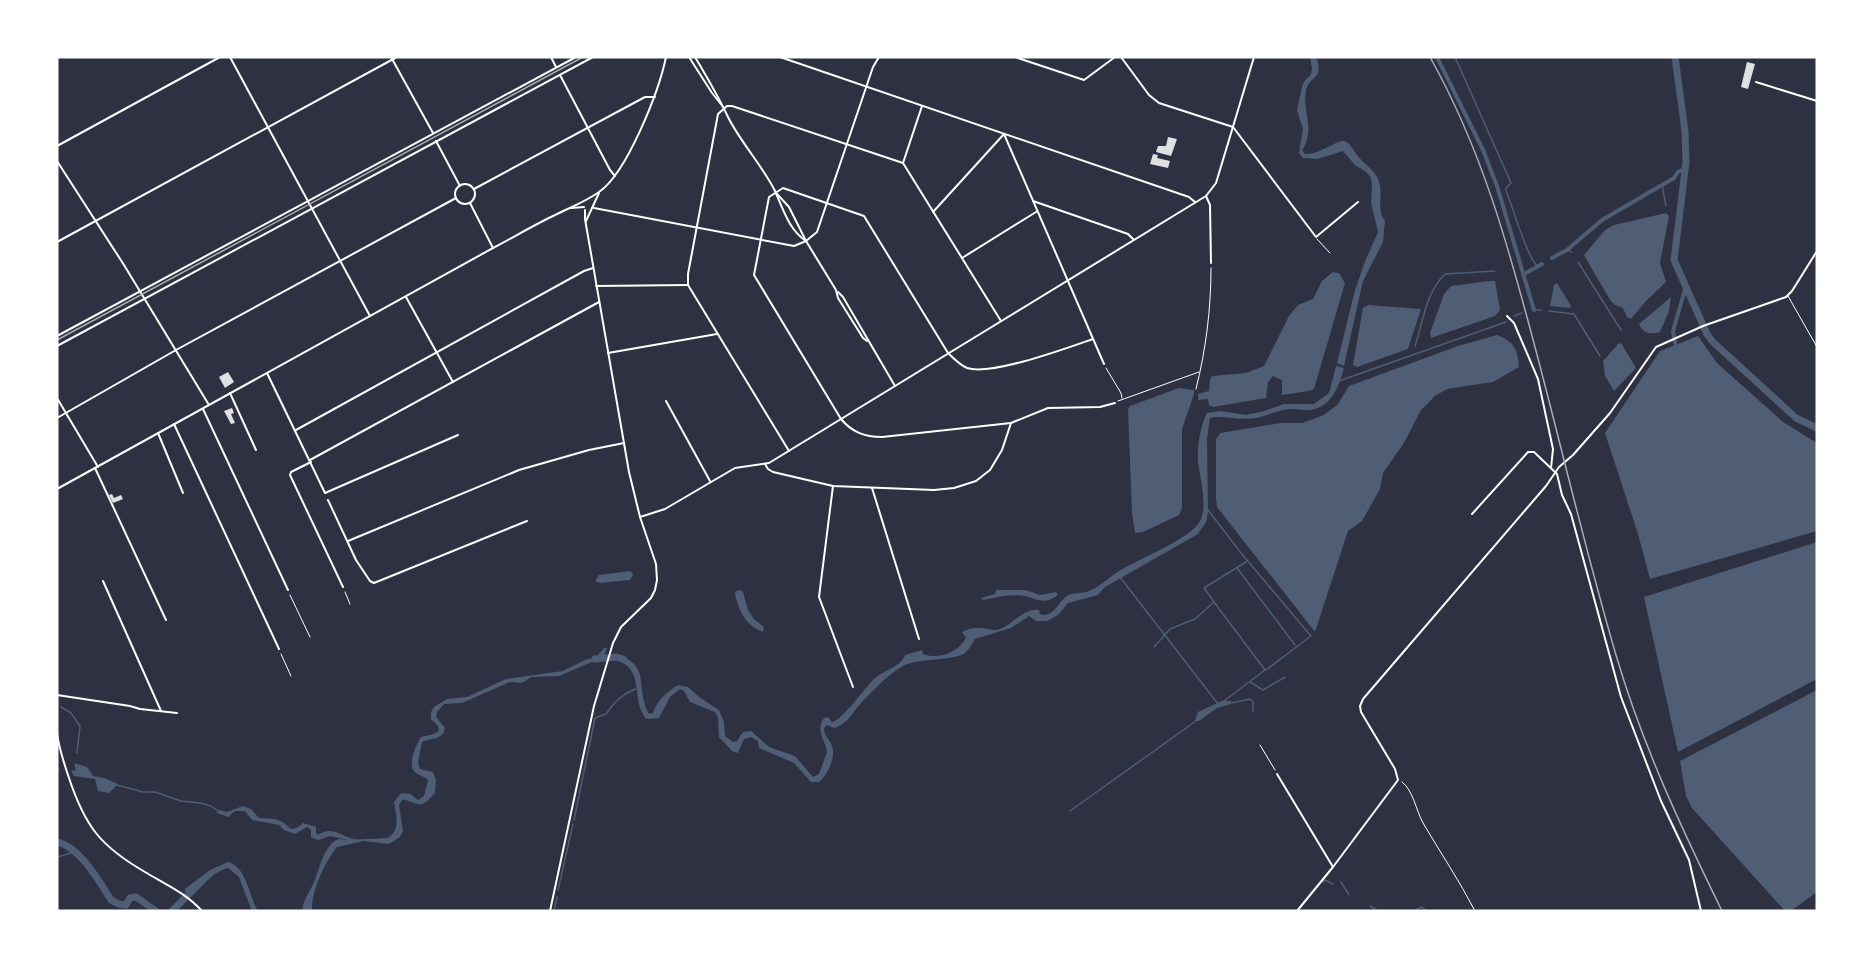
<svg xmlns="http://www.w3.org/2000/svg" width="1874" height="968" viewBox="0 0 1874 968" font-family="'Titillium Web',sans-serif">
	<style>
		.water { fill: #4f5d75 }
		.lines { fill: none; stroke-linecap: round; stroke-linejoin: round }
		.stream { stroke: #4f5d75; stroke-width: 1.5 }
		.canal { stroke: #4f5d75; stroke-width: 4 }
		.river { stroke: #4f5d75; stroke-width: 7 }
		.building { fill: #e0e0e3 }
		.path { stroke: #fff; stroke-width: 1 }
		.service { stroke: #fff; stroke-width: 1 }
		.minor { stroke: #fff; stroke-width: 2 }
		.tertiary { stroke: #fff; stroke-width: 2 }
		.rail { stroke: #abadb3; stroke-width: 1.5 }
	</style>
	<rect width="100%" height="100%" fill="#2d3142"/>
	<!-- water -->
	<g class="water">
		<path d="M1310,57H1316C1325,79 1309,76 1306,90C1302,114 1316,128 1302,150L1305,154C1320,155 1338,139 1345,141C1350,143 1354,151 1357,155C1365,166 1377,170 1380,185C1382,197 1377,211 1385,221L1383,242L1363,281L1344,366L1337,363L1355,290L1366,259L1378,232L1371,203L1372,184L1370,176L1366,172L1355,165L1343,151L1318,159L1303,158L1299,153L1303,129L1297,110L1303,83L1311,74L1312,69Z"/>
		<path d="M1666,213L1669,216L1660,263L1666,282L1646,301L1631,319L1627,317L1623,308L1615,305L1610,300L1584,255L1605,230L1614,225Z"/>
		<path d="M1333,272L1339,273L1345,283L1314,389L1309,391L1282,395V380L1273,376L1268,382L1266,398L1213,407L1209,405L1208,399L1198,400V394L1209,391L1210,380L1212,376L1246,373L1264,366L1289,316L1298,305L1313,299L1322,281Z"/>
		<path d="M1489,281H1495L1500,310L1495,316L1431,338L1430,333L1444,294L1451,286Z"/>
		<path d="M1557,283L1571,306L1570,308L1550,306L1554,285Z"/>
		<path d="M1671,297L1669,311L1660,332C1650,335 1643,333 1639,324Z"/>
		<path d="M1368,305L1421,309L1408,349L1357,367L1353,365L1363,308Z"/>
		<path d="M1497,335C1514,341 1518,350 1519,367L1493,382L1447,389L1435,396L1421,410L1404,443L1383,473L1380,489L1362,521L1348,531L1315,632L1217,507L1216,498V439L1220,433L1281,423H1302L1324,415L1338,404L1349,386L1458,346Z"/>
		<path d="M1698,336L1717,363L1783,422L1817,443V531L1650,579L1638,534L1605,433L1660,351Z"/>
		<path d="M1621,343L1636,368L1614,391L1605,376L1603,361L1618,344Z"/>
		<path d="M1336,366L1344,368C1339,387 1330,410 1307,410C1299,410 1291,408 1283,410C1274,412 1266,416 1257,418C1242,420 1229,417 1215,417L1210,418L1207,439L1208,512L1206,522L1198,534L1105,587L1098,595L1068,603L1058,615L1047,621H1036L1029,616L1011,628L975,639C972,643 970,648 967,651C958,662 919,657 903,666C887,675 874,690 861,703C852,713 848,724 834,728L827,725L824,728C824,736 829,738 832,746C836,756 828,775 819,782H811L794,763L759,748L758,741L751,737L744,739L738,753L732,751L719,737L718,718L715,712L690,702L684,691L680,689L670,697L659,718L646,719C629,695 647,670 614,659L616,653C653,668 634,685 649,714L653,713C657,700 667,692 678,685L688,687L699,697L719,710L724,722L725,736L733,742L737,741L743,732L751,731L769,747L795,756L813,777L819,774L827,752C825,739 815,730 824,718L828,717L832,722C843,720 865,687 875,678C883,671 902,666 905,655L922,650L923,654C938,660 959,652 966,638L962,632C966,630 971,628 976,628C985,627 991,632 1000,629C1014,624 1024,607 1039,610L1040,614C1053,619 1058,602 1067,596C1072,592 1082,594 1089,591C1099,587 1107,579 1116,573C1135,560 1190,540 1200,521C1208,507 1200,477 1198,462C1197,447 1200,427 1207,413L1221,411L1246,415L1264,411L1284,404H1314L1329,393Z"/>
		<path d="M1179,388L1194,390V394L1182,429V508L1179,515L1143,532L1135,533L1132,513L1128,409L1130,406Z"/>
		<path d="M1817,542V679L1678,752L1644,597Z"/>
		<path d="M631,571L633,575L630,580L600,583L595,581L599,575Z"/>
		<path d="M741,590L743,592L748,610L754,619L764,627L763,632C745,625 739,611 735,594L736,591Z"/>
		<path d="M996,590H1026L1040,595L1056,592L1058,595C1040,608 1034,595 1017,595C1004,595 994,598 983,600L981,598L995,594Z"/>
		<path d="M604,648H607L603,659L594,661L559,676L531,677L522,683L510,682L462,703L444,704L437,712L436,717L445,728C442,741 432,737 422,742L418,763L420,769L433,772L436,780L435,793C421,808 422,806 403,799L399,805L403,831L400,837L389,844L364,841L337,847C325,862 311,891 312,911H302C304,897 310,892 315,880C319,869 325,843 339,839C342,839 345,840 348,840L330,836L318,840L311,837V830L307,827L295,834L284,830L279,825L252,820L245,811H235L228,817L217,813L219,810L227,812L243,806L251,809L259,818L275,819L283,822L291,829L297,828L303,823L316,827V833L318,835C333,825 341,837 354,839C357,840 383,838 388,838C401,829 396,816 394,802L400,794L404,793L410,794L418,800L424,796L428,780C424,776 420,776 416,773C406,766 416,745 421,737L434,734L439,731L438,726L431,719V712L434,707L447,699L467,697L506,679L563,671L585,660L596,657Z"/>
		<path d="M1817,690V892L1792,910L1785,911L1692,808L1686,796L1680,761Z"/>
		<path d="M1222,701H1231V704L1217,708L1199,721H1195L1198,712Z"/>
		<path d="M74,763L87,767L93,776L104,778L118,784L109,793L98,791L95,779L74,776L71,770L76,771Z"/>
		<path d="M228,862C247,867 248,895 258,911H252L239,877L228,868C213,871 202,887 191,897L185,892V889L210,870Z"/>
	</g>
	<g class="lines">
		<!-- stream -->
		<g class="stream">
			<path d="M1455,57L1511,183L1506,188V191C1514,210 1526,254 1537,266"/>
			<path d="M1662,185L1666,206"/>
			<path d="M1568,249L1571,252"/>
			<path d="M1578,262L1621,330"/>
			<path d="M1533,310H1542"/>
			<path d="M1549,311L1574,314L1600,356"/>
			<path d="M1514,316L1522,313"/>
			<path d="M1415,346C1423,322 1426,292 1445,274L1495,271"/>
			<path d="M1339,381L1506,322"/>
			<path d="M1208,510L1241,553L1311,636L1266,670"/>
			<path d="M1237,568L1295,645"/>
			<path d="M1120,577L1218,704"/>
			<path d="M1214,602L1265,670L1224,701"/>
			<path d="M1154,647L1170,629L1195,619L1214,602L1204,588L1246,562"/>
			<path d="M1250,682L1263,690L1285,677"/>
			<path d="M1232,703L1250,699L1253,702V711"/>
			<path d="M61,707L71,713L80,726L77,753"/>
			<path d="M57,769H59"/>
			<path d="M117,785L143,792H155L181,801L200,803L211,806L218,811"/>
			<path d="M1070,811L1196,721"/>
			<path d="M574,820L595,718L606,714C613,703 623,694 635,689"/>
			<path d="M57,861L58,857L77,851"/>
			<path d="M1323,882L1325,880L1333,884"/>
			<path d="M1341,882L1349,895"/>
			<path d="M558,890L573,824"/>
			<path d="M1370,906L1378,911"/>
			<path d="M554,911L557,897"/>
			<path d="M1413,911L1422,907L1426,911"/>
		</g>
		<!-- canal -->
		<g class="canal">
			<path d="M1437,57L1483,150L1497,186L1534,310"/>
			<path d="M1552,258L1567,250L1602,220L1674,178L1678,172L1686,168"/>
			<path d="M1524,274L1542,264"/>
			<path d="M1675,343L1673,331L1686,286"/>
		</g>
		<!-- river -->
		<g class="river">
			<path d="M1675,57L1685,131L1686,162L1674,260L1707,334L1713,342L1796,418L1817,428"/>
			<path d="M595,659L616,657L623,659"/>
			<path d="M57,842C80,847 99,881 111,900L119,904L126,905L130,898L136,897L156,911"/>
			<path d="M172,911L194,889"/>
		</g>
	</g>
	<!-- building -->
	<g class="building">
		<path d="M1747,62L1755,64L1748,89L1741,87Z"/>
		<path d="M1168,137L1177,139L1171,156L1156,152L1158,146H1166Z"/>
		<path d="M1153,154L1158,155L1157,158L1170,161L1168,168L1150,164Z"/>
		<path d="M228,372L234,382L225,388L219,377Z"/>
		<path d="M232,408L234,413L231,414L235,423L231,424L224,411Z"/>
		<path d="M112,494L114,498L121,495L123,499L113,503L109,495Z"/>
	</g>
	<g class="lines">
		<!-- path -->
		<g class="path">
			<path d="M1106,368L1121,393L1122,398"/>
			<path d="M1196,389C1206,349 1211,309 1211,268"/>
			<path d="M1118,401L1199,372"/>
			<path d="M345,592L350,604"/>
			<path d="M290,595L310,637"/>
			<path d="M281,654L291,676"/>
			<path d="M1260,745L1275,770"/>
			<path d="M1402,782C1413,790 1416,810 1423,823C1440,852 1459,880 1475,911"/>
		</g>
		<!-- service -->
		<g class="service">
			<path d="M1317,239L1330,253"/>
			<path d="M1788,296L1817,347"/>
		</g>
		<!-- minor -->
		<g class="minor">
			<path d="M230,57L370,316"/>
			<path d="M391,57L433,133"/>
			<path d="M551,57L556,67"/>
			<path d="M689,57L712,93L724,108"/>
			<path d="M695,57C707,77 718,96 728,117C741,143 762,165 775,191C783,209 789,230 806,241"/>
			<path d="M780,57L1189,197L1195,202"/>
			<path d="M1015,57L1084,80L1115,57"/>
			<path d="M1121,57L1149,95L1159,103L1233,127L1316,237L1358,202"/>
			<path d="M560,75L610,170L615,176"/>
			<path d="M1756,82L1817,101"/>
			<path d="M436,141L460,186"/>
			<path d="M57,146L220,57"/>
			<path d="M57,161L124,265L209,405"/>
			<path d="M903,163L1001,321"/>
			<path d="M903,163L922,106"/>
			<circle cx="465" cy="194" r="10"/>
			<path d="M474,189L645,97H655"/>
			<path d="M777,194L789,207L806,241L836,290L838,298L863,338L867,341"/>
			<path d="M1206,196L1210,205L1211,263"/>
			<path d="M1033,201L1128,234L1133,239"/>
			<path d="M470,203L493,248"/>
			<path d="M594,208L794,246L806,241L817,232L873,67L879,57"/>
			<path d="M933,212L1004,134L1104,364"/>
			<path d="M57,242L397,57"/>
			<path d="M962,258L1036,212"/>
			<path d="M596,286L688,285"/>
			<path d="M838,292L843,297L895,386"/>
			<path d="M406,297L453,382"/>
			<path d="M1507,316L1514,323L1538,379L1553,449L1551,468"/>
			<path d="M57,336L576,57"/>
			<path d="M1093,339C1067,348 991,376 967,368C960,365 953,358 948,353L864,216L783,188L769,197L754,275L841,419C852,432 864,437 882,437L1011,423L1048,408L1100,407L1115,403"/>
			<path d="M57,346L593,57"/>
			<path d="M608,353L717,334"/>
			<path d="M267,373L325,493L458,435"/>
			<path d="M230,393L256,450"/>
			<path d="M57,398L98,467"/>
			<path d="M666,401L710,481"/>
			<path d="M203,409L288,590"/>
			<path d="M57,418L176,350L456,198"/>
			<path d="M174,424L279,649"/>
			<path d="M296,430L584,271L593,268"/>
			<path d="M158,433L183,493"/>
			<path d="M789,451L688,285V274L718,114L727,106H732L903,163"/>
			<path d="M310,460L599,302"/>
			<path d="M311,462L291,472L290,475L343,587"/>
			<path d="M765,464L768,469L773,472L833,486L934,490L954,488L976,481L990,470L1002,450L1011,423"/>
			<path d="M95,468L166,620"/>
			<path d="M833,486L819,597L853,687"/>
			<path d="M872,488L919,639"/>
			<path d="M328,500L356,560L370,581L374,583L527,521"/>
			<path d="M1472,514L1528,452H1534L1557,474L1562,495L1571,514L1621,697L1661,801L1689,860L1701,911"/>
			<path d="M640,517L665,509L735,468L769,463L1206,196L1216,183L1254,57"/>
			<path d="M348,541L519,470L589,450L624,443"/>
			<path d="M103,581L161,711"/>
			<path d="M57,695L130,706L140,709L177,713"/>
			<path d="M1277,774L1333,867"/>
			<path d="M1297,911L1333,867L1398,780L1395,769L1361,712L1360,706L1363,699L1546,486L1559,467L1573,455L1610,413L1656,347L1703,326L1786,297L1792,291L1817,251"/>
		</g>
		<!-- tertiary -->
		<g class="tertiary">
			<path d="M571,208L584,207"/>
			<path d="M586,221L599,193"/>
			<path d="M57,489L493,248C514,237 534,225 555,215C571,207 585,202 599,192C627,173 659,91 666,57"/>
			<path d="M57,733C59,749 64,763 69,778C85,826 100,846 145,872C165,884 186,893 202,911"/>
			<path d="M550,911L594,706L613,643L621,627L651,598L655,590L657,580L656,564L640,517L629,472L585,219V210"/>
		</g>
		<!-- rail -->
		<g class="rail">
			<path d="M1430,57C1482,150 1508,245 1535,347C1562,449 1586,553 1616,655C1642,744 1681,827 1722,911"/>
			<path d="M57,340L583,57"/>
		</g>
	</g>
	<!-- border -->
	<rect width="1874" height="968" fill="none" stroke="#ffffff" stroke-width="117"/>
</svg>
